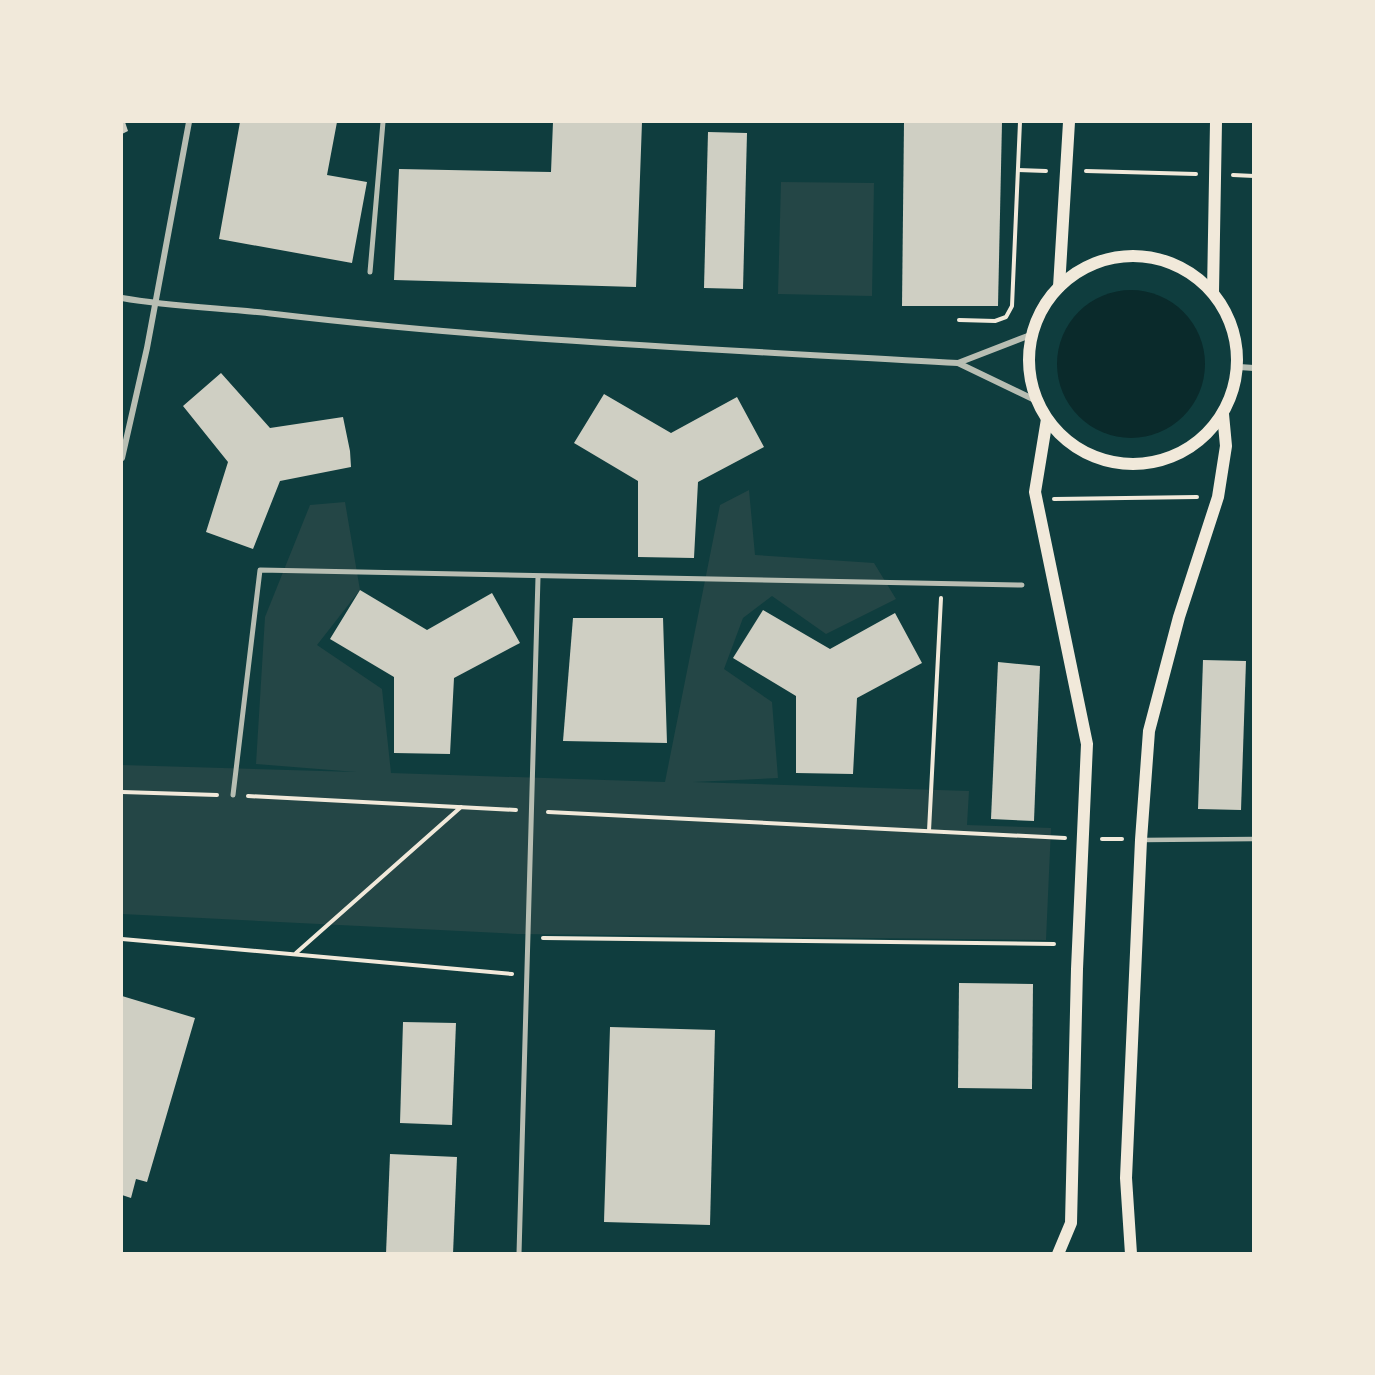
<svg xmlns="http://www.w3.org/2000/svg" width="1375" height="1375" viewBox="0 0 1375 1375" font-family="'Asap Condensed',sans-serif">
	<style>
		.green { fill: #244646 }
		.water { fill: #0a2a2b }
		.building { fill: #cfcfc3 }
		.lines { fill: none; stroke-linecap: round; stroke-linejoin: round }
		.path { stroke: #f1e9da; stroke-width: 4 }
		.service { stroke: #b8beb3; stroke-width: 4.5 }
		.pedestrian { stroke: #b8beb3; stroke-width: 5 }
		.minor { stroke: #b8beb3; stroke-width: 6 }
		.secondary { stroke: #f1e9da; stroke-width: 12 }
	</style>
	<rect width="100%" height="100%" fill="#0f3d3e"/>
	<!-- green -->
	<g class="green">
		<path d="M781,182L874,183L872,296L778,294Z"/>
		<path d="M749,490L755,555L874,563L896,599L826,634L772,596L743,618L724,669L772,702L778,778L693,782L969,791L967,825L1051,828L1046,940L518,934L122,914V765L356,772L256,764L265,617L310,505L345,502L360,590L317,645L382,689L391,773L665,782L720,505Z"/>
	</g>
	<!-- water -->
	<circle class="water" cx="1131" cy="364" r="74"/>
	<!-- building -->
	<g class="building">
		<path d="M122,122H125L128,131L122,134Z"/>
		<path d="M240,122H337L327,175L367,182L352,263L219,239Z"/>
		<path d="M553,122H642L636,287L394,280L399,169L551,172Z"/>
		<path d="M904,122H1002L998,306H902Z"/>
		<path d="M708,132L747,133L743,289L704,288Z"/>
		<path d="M221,373L270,428L343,417L350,451L351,467L280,481L253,549L206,532L228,462L183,406Z"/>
		<path d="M604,394L671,433L737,397L764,447L698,482L694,558L638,557V481L574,443Z"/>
		<path d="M360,590L427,630L492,593L520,643L454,678L450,754L394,753V677L330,639Z"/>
		<path d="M763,610L830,649L895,613L922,663L857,698L853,774L796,773V696L733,658Z"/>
		<path d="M573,618H663L667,743L563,741Z"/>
		<path d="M1203,660L1246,661L1241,810L1198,809Z"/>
		<path d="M998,662L1040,666L1034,821L991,819Z"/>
		<path d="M959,983L1033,984L1032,1089L958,1088Z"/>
		<path d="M122,996L195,1018L147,1182L136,1179L131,1198L122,1195Z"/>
		<path d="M403,1022L456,1023L452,1125L400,1123Z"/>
		<path d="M610,1027L715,1030L710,1225L604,1222Z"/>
		<path d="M390,1154L457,1157L453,1254H386Z"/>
	</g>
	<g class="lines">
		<!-- path -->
		<g class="path">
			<path d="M1018,170L1046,171"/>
			<path d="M1086,171L1196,174"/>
			<path d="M1233,175L1254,176"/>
			<path d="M959,320L995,321L1006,317L1012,306L1020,122"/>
			<path d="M1054,499L1197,497"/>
			<path d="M122,792L217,795"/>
			<path d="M248,796L516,810"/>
			<path d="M548,812L1065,838"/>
			<path d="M929,831L941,598"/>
			<path d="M1102,839H1122"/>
			<path d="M543,938L1054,944"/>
			<path d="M122,939L512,974"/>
			<path d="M296,953L461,807"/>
		</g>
		<!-- service -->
		<path class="service" d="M1144,840L1254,839"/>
		<!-- pedestrian -->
		<g class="pedestrian">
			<path d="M370,272L383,122"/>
			<path d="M233,795L260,570L1022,585"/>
			<path d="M519,1254L538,577"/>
		</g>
		<!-- minor -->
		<g class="minor">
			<path d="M122,298C172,307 224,308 275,314C501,341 730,350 958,363L1037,401"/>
			<path d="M958,363L1033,334"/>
			<path d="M1239,367L1254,368"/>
			<path d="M122,458L147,348L189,122"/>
		</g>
		<!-- secondary -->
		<g class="secondary">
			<circle cx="1133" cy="360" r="104"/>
			<path d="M1059,287L1069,122"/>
			<path d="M1213,292L1216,122"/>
			<path d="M1047,419L1035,492L1087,744L1077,969L1071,1223L1058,1254"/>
			<path d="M1131,1254L1126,1178L1141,840L1149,731L1179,617L1218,497L1226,446L1223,414"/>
		</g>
	</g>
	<!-- border -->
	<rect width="1375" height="1375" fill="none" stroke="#f1e9da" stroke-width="246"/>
</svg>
